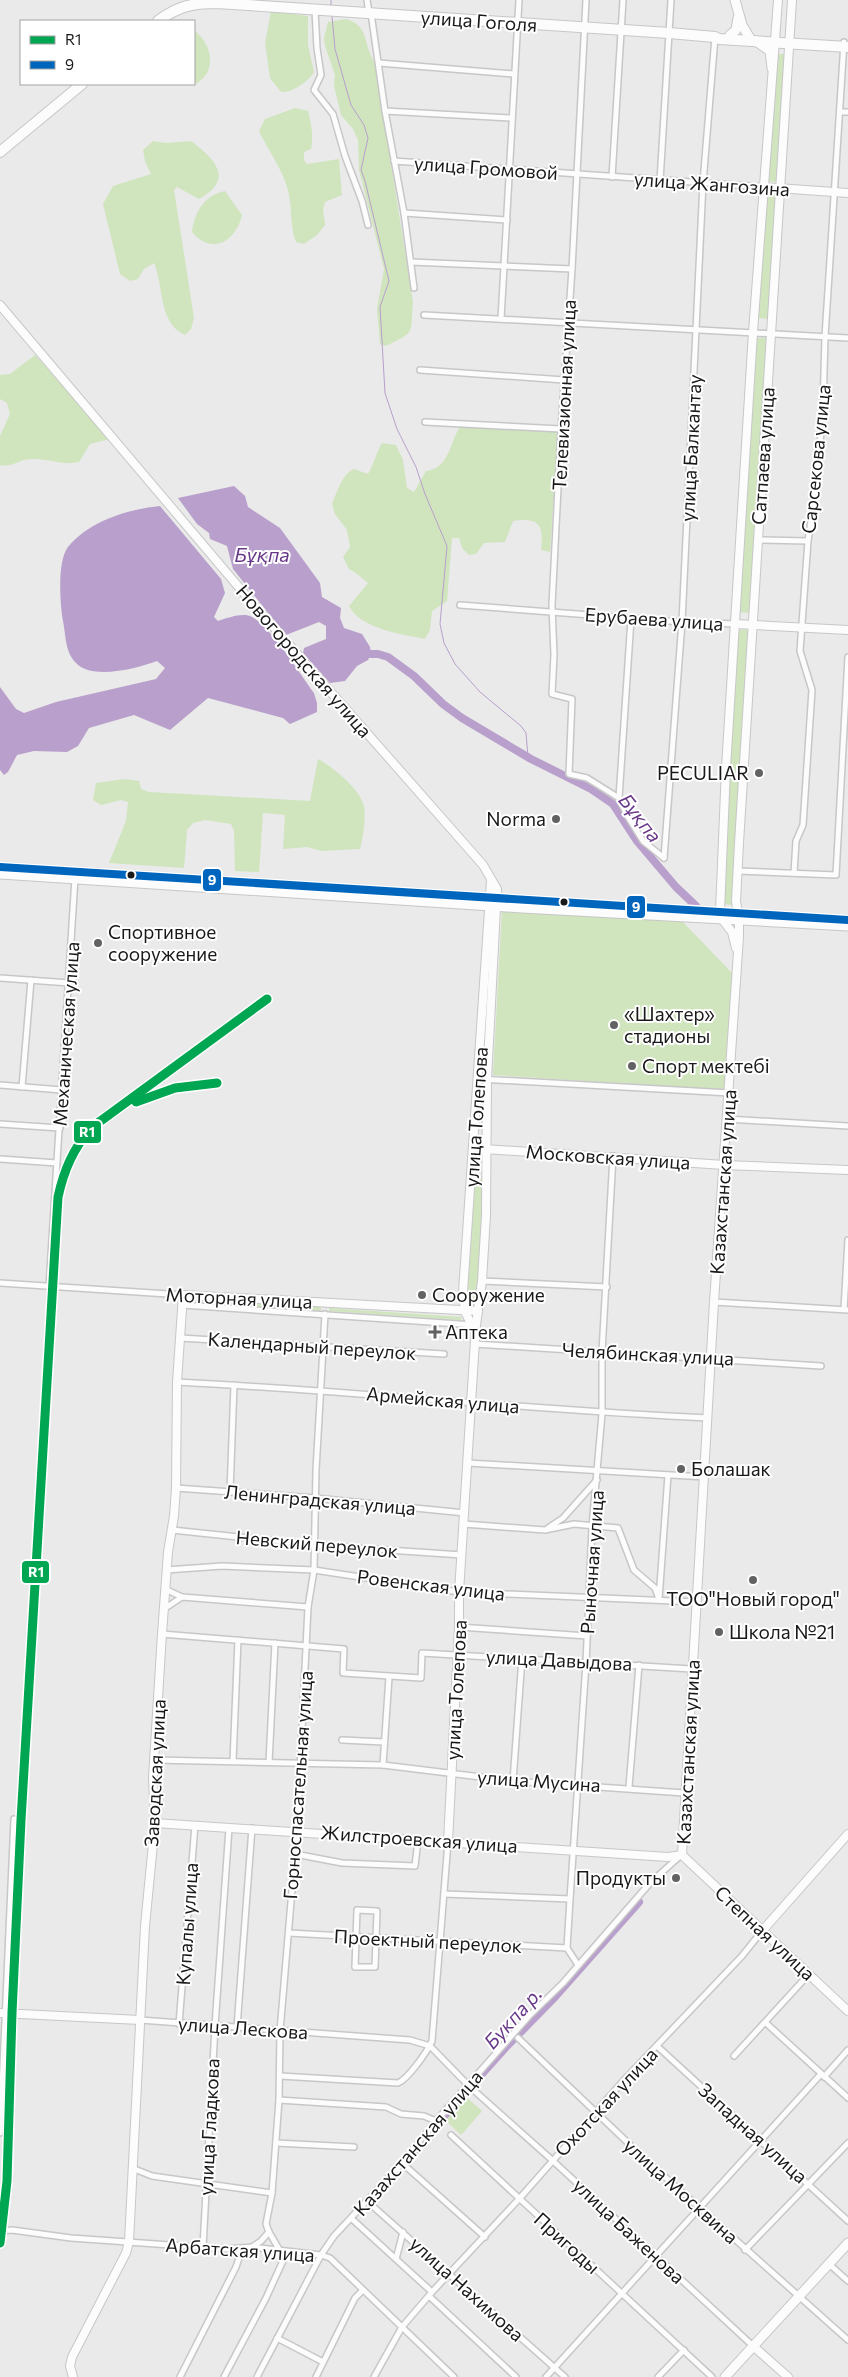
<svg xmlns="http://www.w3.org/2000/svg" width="848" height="2377" viewBox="0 0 848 2377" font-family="Commissioner,sans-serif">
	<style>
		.green { fill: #d0e5be }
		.water { fill: #b99fcc }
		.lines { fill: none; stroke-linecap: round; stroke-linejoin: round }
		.stream { stroke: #b99fcc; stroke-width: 1 }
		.river { stroke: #b99fcc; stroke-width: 8 }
		.street-casing { stroke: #c7c7c7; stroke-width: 8 }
		.secondary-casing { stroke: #c7c7c7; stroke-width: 10 }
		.primary-casing { stroke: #c7c7c7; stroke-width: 11 }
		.highway-casing { stroke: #c7c7c7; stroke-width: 12 }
		.street { stroke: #fcfcfc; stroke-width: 5 }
		.secondary { stroke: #fcfcfc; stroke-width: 8 }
		.primary { stroke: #fcfcfc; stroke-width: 9 }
		.highway { stroke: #fcfcfc; stroke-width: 10 }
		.bus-1-casing { stroke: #fff; stroke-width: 11 }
		.bus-1 { stroke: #0065bd; stroke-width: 8 }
		.rail-1-casing { stroke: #fff; stroke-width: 12 }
		.rail-1 { stroke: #00a651; stroke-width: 9 }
		.poi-dot { fill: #616261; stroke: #fff; stroke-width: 2 }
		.bus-dot { fill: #181918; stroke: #fff; stroke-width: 2 }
		.labels { text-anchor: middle; stroke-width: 4; stroke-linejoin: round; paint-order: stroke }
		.street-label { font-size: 19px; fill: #181918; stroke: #fff }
		.poi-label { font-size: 19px; fill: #181918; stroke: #fff; text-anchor: start }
		.water-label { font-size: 20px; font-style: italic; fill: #693989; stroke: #fff }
		.line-badge { stroke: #fff; stroke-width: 2 }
		.badge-label { font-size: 14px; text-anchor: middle; font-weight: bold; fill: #fff }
	</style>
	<rect width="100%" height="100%" fill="#e9eae9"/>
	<!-- green -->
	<g class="green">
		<path d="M271,11L308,16V45L314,72C309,81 292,93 281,92L270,78L265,43Z"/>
		<path d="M346,19C370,26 362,43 375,63L413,302C410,336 416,331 386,346L380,344L377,309L384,269L359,170L358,140L353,129L341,115L334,86L335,75L325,46L324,38L328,22Z"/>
		<path d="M194,30C213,45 218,73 194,85L191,84H194Z"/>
		<path d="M777,54H787L777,182L767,181Z"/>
		<path d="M295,108L308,111C311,124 314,135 311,149L304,152V160L307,164L339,159L342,195L325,202L323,210L325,225L317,235L304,244L296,242C289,225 293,205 287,187C282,169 267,148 259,131L265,119Z"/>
		<path d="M153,141L165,143L191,141C215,159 235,179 199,199L177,187L174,190L194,318L191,329L185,335C158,323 164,286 154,263L144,269L138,279L130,281L120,274L103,204L113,186L151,174L145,161L143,150Z"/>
		<path d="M225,191L242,215C236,241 212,256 192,232C194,213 204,195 225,191Z"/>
		<path d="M767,192L778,193L769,319L757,318Z"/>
		<path d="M756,338H766L750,613L739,612Z"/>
		<path d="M35,355L110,439L90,444L79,462C64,466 48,458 31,459C20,459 12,468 0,465V436L10,414L7,403L0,399V375L10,374Z"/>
		<path d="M460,427L558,432L550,552L541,550C544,526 540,517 513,521L505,542L484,543L476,554L469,555L462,548L459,538H452L447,601L432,611L430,630L425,639C401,634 361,629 349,606L368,583L356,573L349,569L343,557L350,547L347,530L335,514L332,504C337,492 342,474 354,469L368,474C374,464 376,453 382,443L396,445L403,460L407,488L414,492L426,471C450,468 449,443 460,427Z"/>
		<path d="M738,630H748L732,905L721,904Z"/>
		<path d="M318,759C333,767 360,789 364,806C366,814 363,841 360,849L321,851L307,847L283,849L285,815L263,813L259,872L235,871L234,831L231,824L205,820L193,823L187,830L184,868L109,863L126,821L128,802L121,800L101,805L93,800L96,783L125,779L139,781L141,789L149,792L310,801Z"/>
		<path d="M502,910L679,918L734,975L727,1090L493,1075Z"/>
		<path d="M475,1177L484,1178L476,1308H467Z"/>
		<path d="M197,1298L321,1307V1311L196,1303Z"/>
		<path d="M329,1308L461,1317V1320L329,1311Z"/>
		<path d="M466,2097L482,2111L461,2135L445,2120Z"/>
	</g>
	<!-- water -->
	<g class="water">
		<path d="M234,486L245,496L248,507L280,528L320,583L322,597L341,608L340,618L344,628L362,634L370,647L371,654L368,660L357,666L345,681L330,683L303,653L304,648L326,639V626L319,622L286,635L233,569L227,546L210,539L209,533L197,524L178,498Z"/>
		<path d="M160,506L221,579L225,593L214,617L218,621C228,618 243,612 252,617C273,629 299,673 314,693L317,703V712L290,724L283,718L208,698L170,730L134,715L89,728L78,746L67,752L34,751L17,755L8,772L4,775L0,770V687L16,709L24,713L56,702L156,679L165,668L157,661C138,668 94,680 77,664C65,653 66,636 63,621C60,604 57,561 68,547C89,521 129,509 160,506Z"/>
	</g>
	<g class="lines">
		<!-- stream -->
		<g class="stream">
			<path d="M331,0V7"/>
			<path d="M332,16L335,49L351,105L364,125L368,138L361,170L365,181L389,281L380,307L385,393L397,429L416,467L425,494L447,546L440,624L444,643L455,664L480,692L521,726L526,733L528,757"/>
		</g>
		<!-- river -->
		<g class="river">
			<path d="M371,654H378L388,657L414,676L443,704L462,718L531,759L591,789L613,804L637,841L676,887L696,906"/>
			<path d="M411,2156L444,2116L506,2047L553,1999L639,1902"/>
		</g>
		<defs>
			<g id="street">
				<path d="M367,0L369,13"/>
				<path d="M586,0L572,269L561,429L552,605L554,655L552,694L572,699L569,774L587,778L619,798L628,817L643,841L664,858"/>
				<path d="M315,10L317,48L321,75L314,90L333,114L345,156L362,201L368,225"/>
				<path d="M371,13L385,111L404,213L414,288"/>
				<path d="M379,63L514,74"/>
				<path d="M385,111L511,118"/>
				<path d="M840,112H848"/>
				<path d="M394,161L763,187"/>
				<path d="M612,177L623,0"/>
				<path d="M660,181L671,0"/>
				<path d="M404,213L507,220"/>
				<path d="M411,262L572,269"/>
				<path d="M424,315L848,338"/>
				<path d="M501,319L519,0"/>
				<path d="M420,370L564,380"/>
				<path d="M425,422L561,429"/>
				<path d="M757,540L808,541"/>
				<path d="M460,605L682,622L736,624"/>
				<path d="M619,798L631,619"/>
				<path d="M664,858L682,622L703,183L715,37"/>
				<path d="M738,871L836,875L848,657"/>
				<path d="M794,873L796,841L803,825L812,690L800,651L808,541L817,479L823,407L825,337L844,42"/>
				<path d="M0,978L70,983"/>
				<path d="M479,1079L730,1093"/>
				<path d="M0,1085L62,1090"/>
				<path d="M22,1087L31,980"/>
				<path d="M727,1119L848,1126"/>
				<path d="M0,1124L60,1128"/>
				<path d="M0,1159L57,1163"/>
				<path d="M482,1281L607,1287"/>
				<path d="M0,1283L183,1295"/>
				<path d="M49,1287L75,878"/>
				<path d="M714,1302L848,1310"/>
				<path d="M182,1305L474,1325"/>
				<path d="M844,1309L848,1240"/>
				<path d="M180,1338L444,1354"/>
				<path d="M475,1344L821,1366"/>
				<path d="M177,1382C354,1391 531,1410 708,1418"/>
				<path d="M468,1463L705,1477"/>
				<path d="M176,1488L315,1498L465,1513"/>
				<path d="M230,1492L234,1385"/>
				<path d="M464,1524L545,1530L574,1524L618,1528L634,1570L655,1588L659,1599L668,1475"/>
				<path d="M548,1528L563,1518L597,1480"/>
				<path d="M172,1530L314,1545L462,1555"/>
				<path d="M166,1570L222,1566L314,1570L459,1592L697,1602"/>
				<path d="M165,1589L182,1597"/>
				<path d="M164,1609L182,1597L308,1607"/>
				<path d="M459,1627L587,1636"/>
				<path d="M162,1634L344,1649L343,1673L421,1678L422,1653L692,1669"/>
				<path d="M342,1740L384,1742"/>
				<path d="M154,1760L383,1765L513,1781L684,1793"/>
				<path d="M233,1761L238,1640"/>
				<path d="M269,1762L275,1643"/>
				<path d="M383,1765L389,1677"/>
				<path d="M513,1781L522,1658"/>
				<path d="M629,1787L639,1665"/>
				<path d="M295,1854L342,1863L415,1866L418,1840"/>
				<path d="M444,1894L570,1899"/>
				<path d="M357,1910L377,1911L375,1967H355Z"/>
				<path d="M289,1933L567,1948"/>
				<path d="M578,1965L567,1948L570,1899L586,1663L592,1527L602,1414V1352L613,1156"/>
				<path d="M140,2020L410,2040L430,2046L469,2086L552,2160L753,2346"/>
				<path d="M766,2023L848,2098"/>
				<path d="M179,2024L195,1825"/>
				<path d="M237,2027L252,1828"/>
				<path d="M518,2038L646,2160L848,2340"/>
				<path d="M657,2046L848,2221"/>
				<path d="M734,2056L809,1974"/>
				<path d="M280,2076L398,2083C408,2079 427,2052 432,2041L448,1842"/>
				<path d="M824,2077L848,2050"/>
				<path d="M279,2100L386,2107L401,2114L424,2116L436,2121"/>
				<path d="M0,2133L14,1819"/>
				<path d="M451,2135L712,2377"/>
				<path d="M276,2143L354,2147"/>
				<path d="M402,2163L485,2237"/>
				<path d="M132,2168L152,2176L272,2193"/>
				<path d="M368,2202L565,2377"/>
				<path d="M352,2219L432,2292"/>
				<path d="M0,2231L12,2230L71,2238L227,2249L252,2247L321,2255L330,2258L454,2377"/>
				<path d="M269,2232L280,2251"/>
				<path d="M203,2247L215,2026L229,1828"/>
				<path d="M252,2247L261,2241L269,2232L266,2224L272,2193L279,2100L280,2031L297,1831L308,1607L314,1570L316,1470L325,1314"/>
				<path d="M745,2250L848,2143"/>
				<path d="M396,2259L403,2232"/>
				<path d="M829,2264L848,2281"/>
				<path d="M429,2296L516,2377"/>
				<path d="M277,2338L323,2362"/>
				<path d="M180,2377L236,2267L240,2255L238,2248"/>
				<path d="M224,2377L266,2298L287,2252"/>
				<path d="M257,2377L321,2255L334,2236L402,2163L436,2121L529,2016L563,1983L650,1883L680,1856"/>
				<path d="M316,2377L355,2298L362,2291"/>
				<path d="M374,2377L402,2327L432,2292L519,2199L625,2079L742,1956L762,1931"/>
				<path d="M546,2377L821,2074"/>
				<path d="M658,2377L684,2350"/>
			</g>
			<g id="secondary">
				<path d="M763,187L848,193"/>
				<path d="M0,305L248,598L483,865L497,889L487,1080L486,1215L482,1281L476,1325L459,1592V1627L448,1842"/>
				<path d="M736,624L848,630"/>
				<path d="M736,948L732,932L722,919L720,911L726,768L753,332L778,0"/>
				<path d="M484,1149L724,1165L848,1170"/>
				<path d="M476,1333L465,1312L463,1292L491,881"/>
				<path d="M155,1823L668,1857L682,1855"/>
				<path d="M682,1855L714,1302L739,937V920L736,901L739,843L792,0"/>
				<path d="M682,1855L848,2011"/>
				<path d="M762,1931L848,1834"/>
				<path d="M0,2013L140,2020"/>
				<path d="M753,2346L788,2377"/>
				<path d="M73,2377L70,2366L72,2357L126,2253L129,2242L145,1926L155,1823L153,1777L162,1634L168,1552L174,1516L176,1488L177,1382L183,1295L478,1311"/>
			</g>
			<g id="primary">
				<path d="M735,0L742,25L751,40"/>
				<path d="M730,35L736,30L738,18"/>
				<path d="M756,41L770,51L772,68"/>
				<path d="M0,867L848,920"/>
				<path d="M0,874L522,908L848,926"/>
				<path d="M725,2377L848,2243"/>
			</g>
			<g id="highway">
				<path d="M158,21C178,6 193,3 217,3L669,33L715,37L719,39L848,47"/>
				<path d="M0,152L82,84"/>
			</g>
		</defs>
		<!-- street casing -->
		<use href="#street" class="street-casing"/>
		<!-- secondary casing -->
		<use href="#secondary" class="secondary-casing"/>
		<!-- primary casing -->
		<use href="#primary" class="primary-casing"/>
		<!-- highway casing -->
		<use href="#highway" class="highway-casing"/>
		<!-- street -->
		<use href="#street" class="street"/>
		<!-- secondary -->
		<use href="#secondary" class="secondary"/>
		<!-- primary -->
		<use href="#primary" class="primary"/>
		<!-- highway -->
		<use href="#highway" class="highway"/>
		<defs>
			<path id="bus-1" d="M0,867L848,920"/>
		</defs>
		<!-- bus-1 casing -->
		<use href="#bus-1" class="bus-1-casing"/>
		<!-- bus-1 -->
		<use href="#bus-1" class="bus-1"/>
		<defs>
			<g id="rail-1">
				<path d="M136,1102L175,1088L217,1083"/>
				<path d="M0,2243L7,2181L12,2013L21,1820L58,1197C64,1170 73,1149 91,1128L267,999"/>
			</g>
		</defs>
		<!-- rail-1 casing -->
		<use href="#rail-1" class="rail-1-casing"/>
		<!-- rail-1 -->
		<use href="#rail-1" class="rail-1"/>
	</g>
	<!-- markers -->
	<g class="poi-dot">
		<circle cx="759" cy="773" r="5"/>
		<circle cx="556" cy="819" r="5"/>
		<circle cx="98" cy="943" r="5"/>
		<circle cx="614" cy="1025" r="5"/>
		<circle cx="632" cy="1066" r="5"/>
		<circle cx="422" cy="1295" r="5"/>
		<path d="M432.5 1324.5h5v5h5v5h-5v5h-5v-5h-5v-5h5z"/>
		<circle cx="681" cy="1469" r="5"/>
		<circle cx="753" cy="1580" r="5"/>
		<circle cx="719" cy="1632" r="5"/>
		<circle cx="676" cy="1878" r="5"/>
	</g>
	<g class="bus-dot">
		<circle cx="131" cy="875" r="4.5"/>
		<circle cx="564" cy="902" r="4.5"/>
	</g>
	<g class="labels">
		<!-- street labels -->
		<g class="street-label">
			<text transform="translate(479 21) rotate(4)" y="7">улица Гоголя</text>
			<text transform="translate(486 168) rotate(4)" y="7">улица Громовой</text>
			<text transform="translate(712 184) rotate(4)" y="7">улица Жангозина</text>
			<text transform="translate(564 395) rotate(-87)" y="7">Телевизионная улица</text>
			<text transform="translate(691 448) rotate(-87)" y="7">улица Балкантау</text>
			<text transform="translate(763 456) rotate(-86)" y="7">Сатпаева улица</text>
			<text transform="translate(816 459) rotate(-84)" y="7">Сарсекова улица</text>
			<text transform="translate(654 619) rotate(4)" y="7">Ерубаева улица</text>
			<text transform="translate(304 661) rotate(49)" y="7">Новогородская улица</text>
			<text transform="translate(66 1034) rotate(-86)" y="7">Механическая улица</text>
			<text transform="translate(476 1117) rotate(-86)" y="7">улица Толепова</text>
			<text transform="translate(608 1157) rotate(4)" y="7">Московская улица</text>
			<text transform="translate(723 1182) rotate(-86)" y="7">Казахстанская улица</text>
			<text transform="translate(239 1298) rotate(3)" y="7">Моторная улица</text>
			<text transform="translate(312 1346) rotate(4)" y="7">Календарный переулок</text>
			<text transform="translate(648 1354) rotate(3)" y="7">Челябинская улица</text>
			<text transform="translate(443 1400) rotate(5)" y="7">Армейская улица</text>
			<text transform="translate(320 1500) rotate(5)" y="7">Ленинградская улица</text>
			<text transform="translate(317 1544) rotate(5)" y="7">Невский переулок</text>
			<text transform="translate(592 1562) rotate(-86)" y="7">Рыночная улица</text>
			<text transform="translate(431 1585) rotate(7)" y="7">Ровенская улица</text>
			<text transform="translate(559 1660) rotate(3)" y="7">улица Давыдова</text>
			<text transform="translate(456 1690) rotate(-87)" y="7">улица Толепова</text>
			<text transform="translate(688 1752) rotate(-87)" y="7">Казахстанская улица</text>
			<text transform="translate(155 1773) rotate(-87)" y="7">Заводская улица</text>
			<text transform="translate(539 1781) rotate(4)" y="7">улица Мусина</text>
			<text transform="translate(298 1785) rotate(-86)" y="7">Горноспасательная улица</text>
			<text transform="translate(419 1839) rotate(4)" y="7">Жилстроевская улица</text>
			<text transform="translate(187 1924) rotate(-86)" y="7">Купалы улица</text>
			<text transform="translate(765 1933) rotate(43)" y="7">Степная улица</text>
			<text transform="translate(428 1941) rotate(3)" y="7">Проектный переулок</text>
			<text transform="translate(243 2028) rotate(4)" y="7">улица Лескова</text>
			<text transform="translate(606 2102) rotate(-47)" y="7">Охотская улица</text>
			<text transform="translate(209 2127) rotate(-87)" y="7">улица Гладкова</text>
			<text transform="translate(753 2133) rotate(42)" y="7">Западная улица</text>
			<text transform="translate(418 2143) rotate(-49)" y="7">Казахстанская улица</text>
			<text transform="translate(681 2191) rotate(42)" y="7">улица Москвина</text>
			<text transform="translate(629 2231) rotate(43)" y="7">улица Баженова</text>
			<text transform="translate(567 2243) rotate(42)" y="7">Пригоды</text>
			<text transform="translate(240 2250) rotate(4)" y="7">Арбатская улица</text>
			<text transform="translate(467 2289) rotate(42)" y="7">улица Нахимова</text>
		</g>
		<!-- poi labels -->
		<g class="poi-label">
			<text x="749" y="780" text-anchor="end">PECULIAR</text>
			<text x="546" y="826" text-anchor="end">Norma</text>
			<text x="108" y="939">Спортивное<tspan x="108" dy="22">сооружение</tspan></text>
			<text x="624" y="1021">«Шахтер»<tspan x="624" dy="22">стадионы</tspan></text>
			<text x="642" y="1073">Спорт мектебі</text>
			<text x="432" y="1302">Сооружение</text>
			<text x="445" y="1339">Аптека</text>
			<text x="691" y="1476">Болашак</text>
			<text x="753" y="1606" text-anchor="middle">ТОО"Новый город"</text>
			<text x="729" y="1639">Школа №21</text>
			<text x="666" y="1885" text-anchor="end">Продукты</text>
		</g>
		<!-- water labels -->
		<g class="water-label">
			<text x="262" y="562">Бұқпа</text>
			<text transform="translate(640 818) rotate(52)" y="7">Бұқпа</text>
			<text transform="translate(513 2018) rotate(-48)" y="7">Букпа р.</text>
		</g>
	</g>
	<g class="line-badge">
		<rect x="202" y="868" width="20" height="24" rx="5" fill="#0065bd"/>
		<rect x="626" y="895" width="20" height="24" rx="5" fill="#0065bd"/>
		<rect x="73" y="1120" width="29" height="24" rx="5" fill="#00a651"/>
		<rect x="21" y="1560" width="29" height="24" rx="5" fill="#00a651"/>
	</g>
	<g class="badge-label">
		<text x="212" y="885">9</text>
		<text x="636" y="912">9</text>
		<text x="87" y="1137">R1</text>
		<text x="36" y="1577">R1</text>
	</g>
	<!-- legend -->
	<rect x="20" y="20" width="175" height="65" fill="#ffffff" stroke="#a3a3a3"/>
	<rect x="30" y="36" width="25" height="8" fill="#00a651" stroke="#a3a3a3"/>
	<text x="65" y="45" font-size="15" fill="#181918">R1</text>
	<rect x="30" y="61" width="25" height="8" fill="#0065bd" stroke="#a3a3a3"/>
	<text x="65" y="70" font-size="15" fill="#181918">9</text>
</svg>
